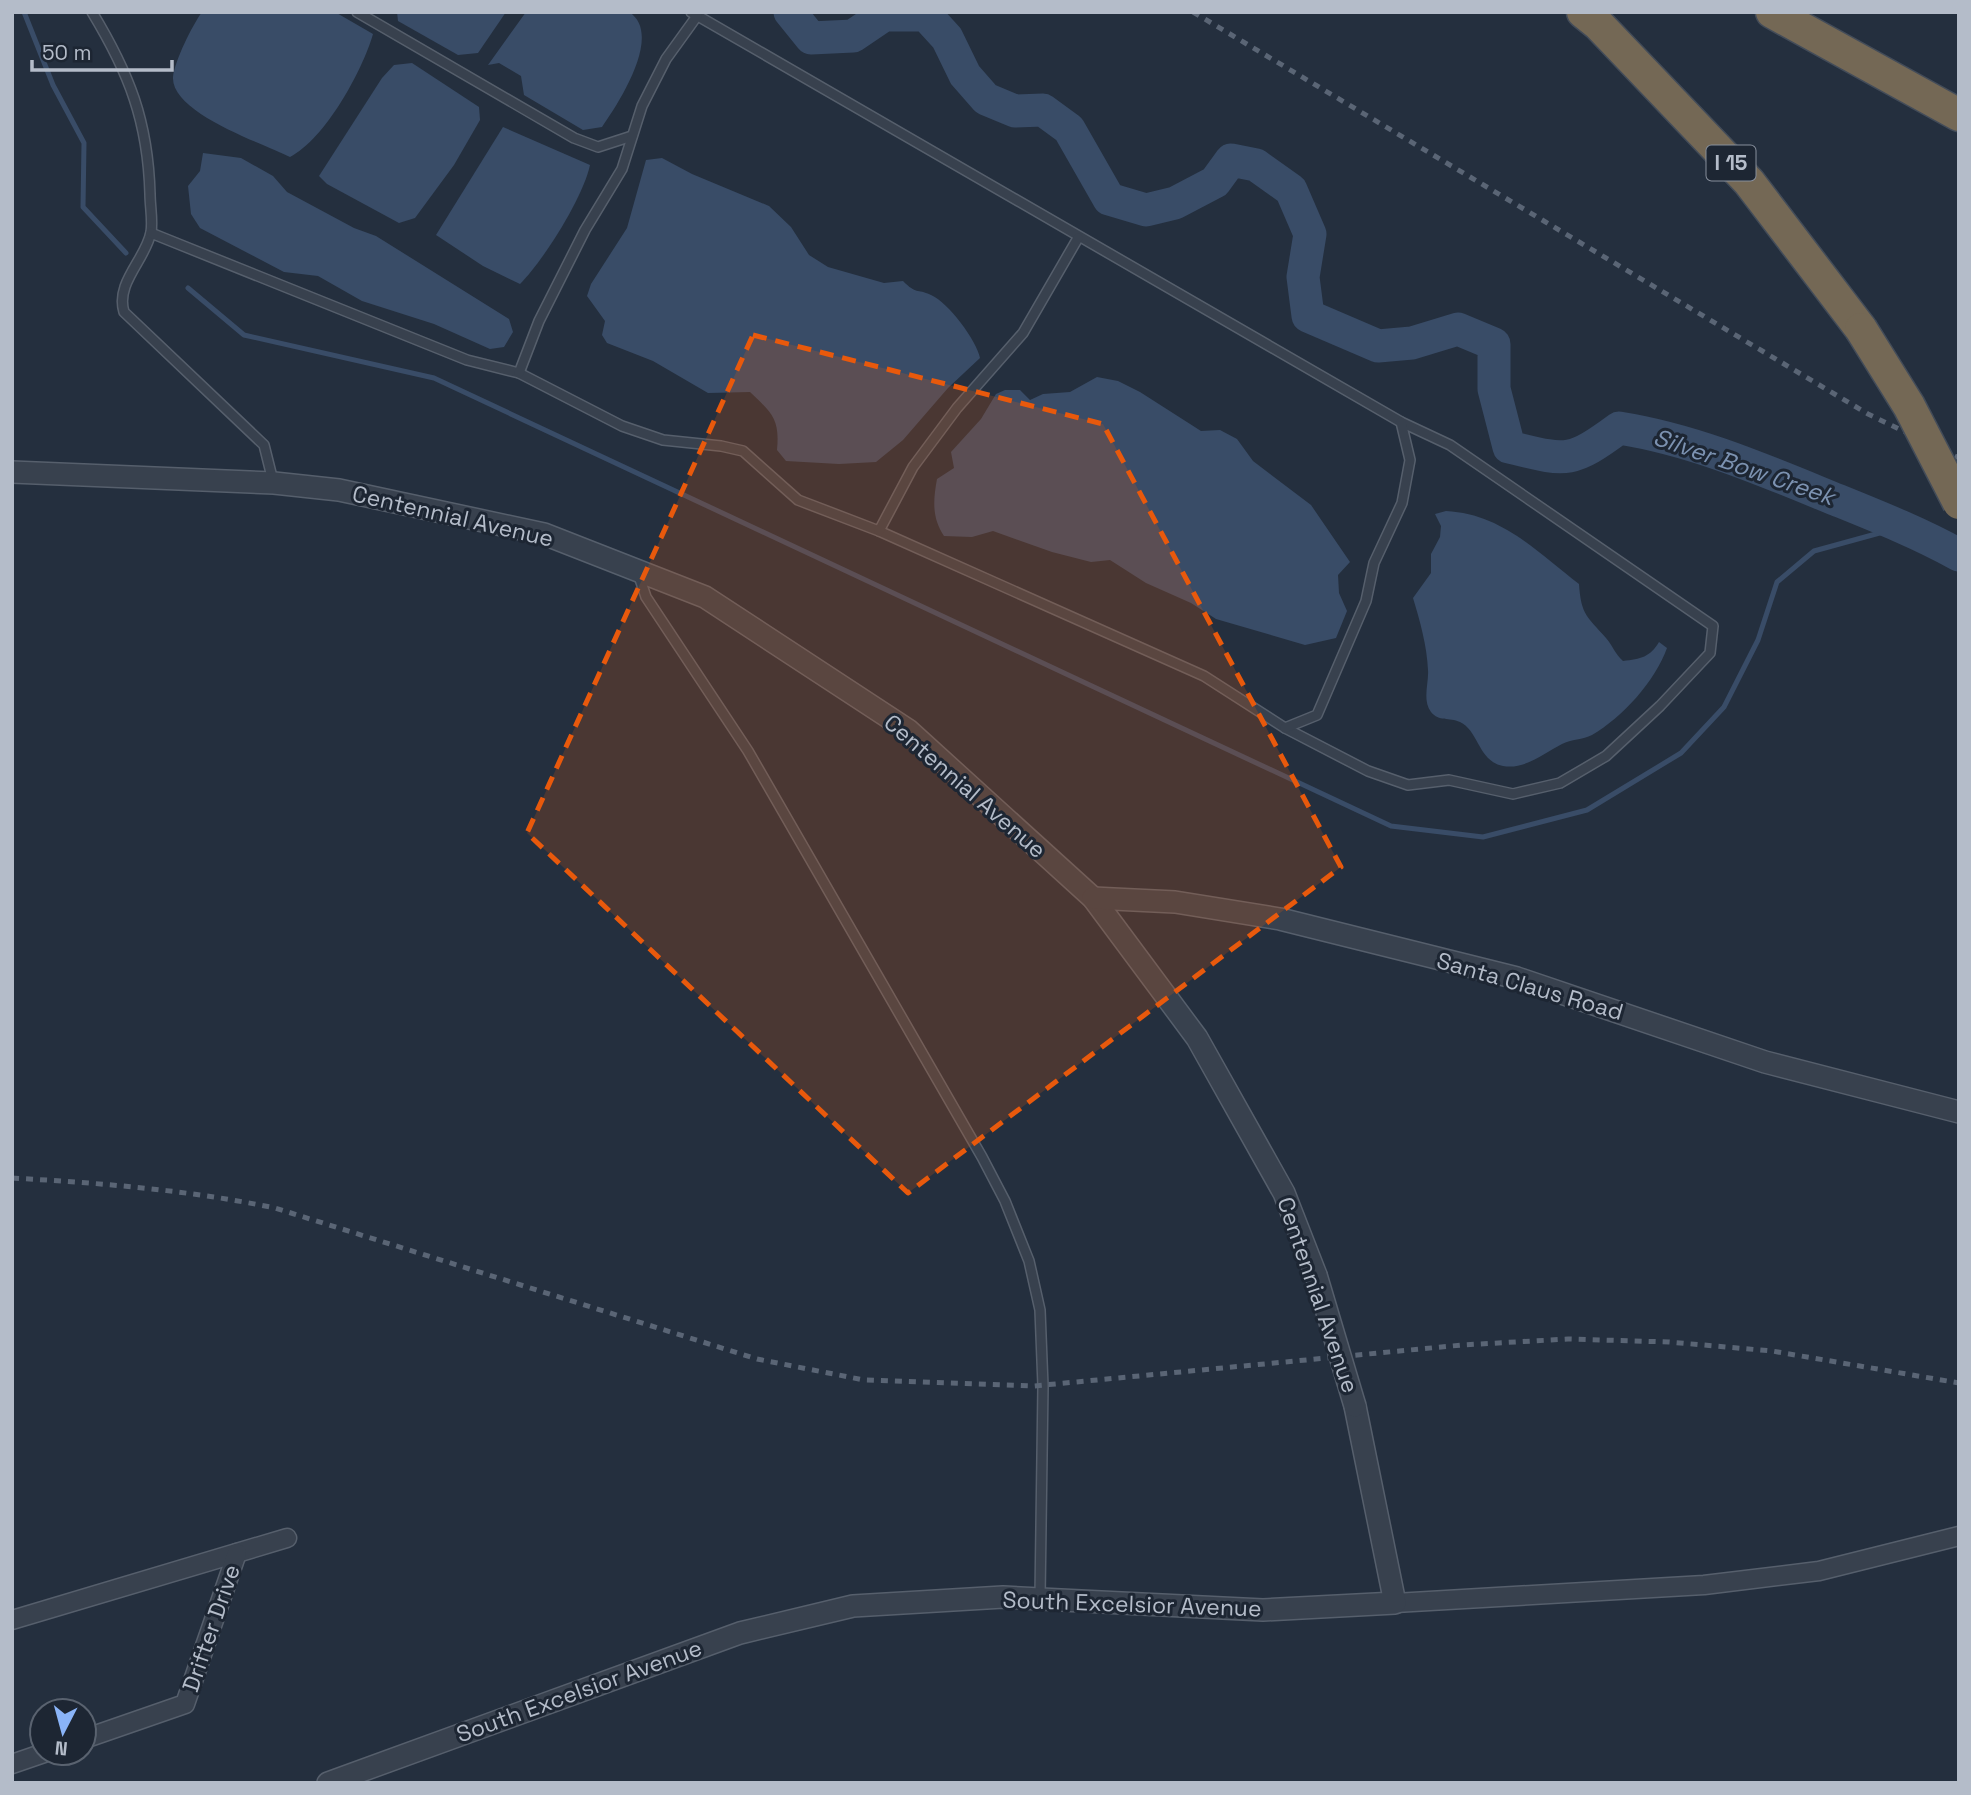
<svg xmlns="http://www.w3.org/2000/svg" width="1971" height="1795" viewBox="0 0 1971 1795" font-family="'Space Grotesk',sans-serif">
	<style>
		.water { fill: #394c67 }
		.lines { fill: none; stroke-linecap: round; stroke-linejoin: round }
		.stream { stroke: #394c67; stroke-width: 5 }
		.river { stroke: #394c67; stroke-width: 33 }
		.service-casing { stroke: #565f6c; stroke-width: 12 }
		.minor-casing { stroke: #565f6c; stroke-width: 21 }
		.tertiary-casing { stroke: #565f6c; stroke-width: 24 }
		.motorway-casing { stroke: #434c59; stroke-width: 35 }
		.service { stroke: #38414e; stroke-width: 9 }
		.minor { stroke: #38414e; stroke-width: 18 }
		.tertiary { stroke: #38414e; stroke-width: 21 }
		.motorway { stroke: #746855; stroke-width: 32 }
		.rail { stroke: #5a6575; stroke-width: 5; stroke-dasharray: 7 7; stroke-linecap: butt }
		.tertiary-bridge-casing { stroke: #565f6c; stroke-width: 24; stroke-linecap: butt }
		.motorway-bridge-casing { stroke: #434c59; stroke-width: 35; stroke-linecap: butt }
		.tertiary-bridge { stroke: #38414e; stroke-width: 21 }
		.motorway-bridge { stroke: #746855; stroke-width: 32 }
		.marked { fill: #e8590c; fill-opacity: 0.2; stroke: #e8590c; stroke-width: 5; stroke-dasharray: 14 9; stroke-linejoin: round }
		.labels { text-anchor: middle; stroke-width: 6; stroke-linejoin: round; paint-order: stroke }
		.shield { fill: #1d2633; stroke: #878f9c; stroke-width: 2 }
		.shield-label { font-size: 21px; font-weight: bold; fill: #b4bcc9 }
		.street-label { font-size: 23px; fill: #b4bcc9; stroke: #1d2633 }
		.water-label { font-size: 24px; font-style: italic; fill: #7c92b1; stroke: #1d2633 }
	</style>
	<rect width="100%" height="100%" fill="#242f3e"/>
	<!-- water -->
	<g class="water">
		<path d="M202,12H335L373,34C362,72 325,139 290,157C262,143 171,113 173,77C175,60 192,26 202,12Z"/>
		<path d="M397,12H506L478,53L458,55L398,21Z"/>
		<path d="M526,12H629C664,34 618,104 602,127L583,130L524,95L521,76L499,63L488,65Z"/>
		<path d="M412,63L479,107L480,120L454,165L415,218L399,223L327,184L319,176L382,78L394,65Z"/>
		<path d="M503,127L590,165C583,198 543,261 520,284L483,266L436,235Z"/>
		<path d="M203,153L241,158L273,176L287,192L354,228L376,236L509,319L513,332L504,347L490,349L434,324L362,301L318,276L284,272L200,228L191,214L188,186L200,171Z"/>
		<path d="M662,158L692,174L769,206L791,227L809,255L828,267L884,283L903,281C917,295 916,288 931,295C948,302 977,341 980,358L948,388L903,440L876,462L839,464L786,461L777,450C780,419 772,413 750,392L708,393L653,361L607,343L602,335L605,321L587,296L591,284L627,228L646,160Z"/>
		<path d="M1097,377L1118,381L1140,392L1201,431L1220,430L1237,439L1253,461L1311,505L1350,562L1338,575L1339,593L1347,611L1336,638L1305,645L1216,619L1191,603L1146,583L1110,560L1091,562L1052,552L993,531L972,537L944,536C932,518 933,501 937,479L954,468L951,452L981,419L996,394L1005,390H1020L1030,400L1043,394L1070,392Z"/>
		<path d="M1446,511C1502,514 1536,551 1579,584C1581,615 1587,616 1606,638C1613,646 1615,654 1623,661C1641,659 1650,657 1659,642L1667,648C1655,681 1623,717 1592,735C1583,740 1571,739 1562,744C1544,753 1525,770 1503,766C1478,761 1479,731 1460,722C1449,717 1439,722 1431,712C1422,700 1429,683 1428,670C1427,646 1420,621 1413,598L1431,573V554L1440,537L1441,526L1435,514Z"/>
	</g>
	<g class="lines">
		<!-- stream -->
		<g class="stream">
			<path d="M24,12L53,85L84,143L83,207L126,253"/>
			<path d="M188,288L244,335L434,378L1391,826L1483,837L1587,810L1681,753L1724,707L1758,640L1777,582L1814,551L1905,526"/>
		</g>
		<!-- river -->
		<path class="river" d="M790,12L811,38L853,36L884,15H926L947,38L965,75L986,99L1015,111L1043,110L1069,129L1109,199L1146,210L1175,203L1215,182L1231,160L1256,165L1291,190L1310,234L1303,277L1308,316L1378,346L1412,343L1458,329L1494,344V389L1509,447C1567,461 1570,464 1619,428C1695,440 1766,471 1837,500C1879,517 1919,533 1959,555"/>
		<defs>
			<g id="service">
				<path d="M92,12C129,73 148,121 150,194C150,206 153,221 151,232C146,259 115,283 124,312L264,445L273,481"/>
				<path d="M357,12L574,138L598,147L632,136"/>
				<path d="M151,233L467,360L519,373L622,426L663,440L721,446L743,451L798,500L879,531L1204,676L1285,728L1368,771L1408,785L1449,780L1513,794L1560,783L1606,756L1660,706L1710,653L1713,626L1450,445L1401,422L691,12"/>
				<path d="M519,373L539,321L585,230L622,169L642,106L666,59L697,16"/>
				<path d="M879,531L913,467L957,408L1023,333L1078,238"/>
				<path d="M638,573L646,597L748,751L982,1157L1005,1201L1029,1261L1040,1310L1043,1386L1040,1597"/>
				<path d="M1285,728L1317,715L1366,601L1374,563L1402,503L1410,460L1401,422"/>
			</g>
			<g id="minor">
				<path d="M1395,1603L1704,1585L1819,1571L1959,1536"/>
				<path d="M12,1620L287,1538"/>
				<path d="M84,1739L185,1704L237,1553"/>
				<path d="M12,1764L44,1753"/>
			</g>
			<g id="tertiary">
				<path d="M12,472L274,483L339,490L544,534L705,597L908,730L1093,898L1197,1038L1284,1193L1316,1275"/>
				<path d="M1093,898L1175,902L1280,919L1517,978L1765,1062L1959,1112"/>
				<path d="M328,1783L740,1633L853,1606L1003,1597L1263,1610L1395,1603L1355,1406"/>
			</g>
			<g id="motorway">
				<path d="M1583,12L1598,24L1749,182L1861,329"/>
				<path d="M1772,12L1959,115"/>
			</g>
		</defs>
		<!-- service casing -->
		<use href="#service" class="service-casing"/>
		<!-- minor casing -->
		<use href="#minor" class="minor-casing"/>
		<!-- tertiary casing -->
		<use href="#tertiary" class="tertiary-casing"/>
		<!-- motorway casing -->
		<use href="#motorway" class="motorway-casing"/>
		<!-- service -->
		<use href="#service" class="service"/>
		<!-- minor -->
		<use href="#minor" class="minor"/>
		<!-- tertiary -->
		<use href="#tertiary" class="tertiary"/>
		<!-- motorway -->
		<use href="#motorway" class="motorway"/>
		<!-- rail -->
		<g class="rail">
			<path d="M1193,12L1868,414L1959,458"/>
			<path d="M12,1178C101,1183 188,1190 275,1208L757,1359L864,1380L1034,1386L1462,1345L1568,1339L1669,1342L1772,1351L1959,1383"/>
		</g>
		<defs>
			<path id="tertiary-bridge" d="M1316,1275L1355,1406"/>
			<path id="motorway-bridge" d="M1861,329L1909,406L1959,503"/>
		</defs>
		<!-- tertiary-bridge casing -->
		<use href="#tertiary-bridge" class="tertiary-bridge-casing"/>
		<!-- motorway-bridge casing -->
		<use href="#motorway-bridge" class="motorway-bridge-casing"/>
		<!-- tertiary-bridge -->
		<use href="#tertiary-bridge" class="tertiary-bridge"/>
		<!-- motorway-bridge -->
		<use href="#motorway-bridge" class="motorway-bridge"/>
	</g>
	<!-- marked area -->
	<path class="marked" d="M753,335L1103,424L1341,867L908,1193L527,833Z"/>
	<g class="labels">
		<!-- shield labels -->
		<rect class="shield" x="1706.5" y="145.5" width="49" height="35" rx="5"/>
		<g class="shield-label">
			<text x="1731" y="170">I 15</text>
		</g>
		<!-- street labels -->
		<g class="street-label">
			<text transform="translate(453 516) rotate(13)" y="8">Centennial Avenue</text>
			<text transform="translate(965 786) rotate(41)" y="8">Centennial Avenue</text>
			<text transform="translate(1530 986) rotate(16)" y="8">Santa Claus Road</text>
			<text transform="translate(1318 1295) rotate(71)" y="8">Centennial Avenue</text>
			<text transform="translate(1132 1604) rotate(2)" y="8">South Excelsior Avenue</text>
			<text transform="translate(211 1628) rotate(-71)" y="8">Drifter Drive</text>
			<text transform="translate(579 1691) rotate(-20)" y="8">South Excelsior Avenue</text>
		</g>
		<!-- water labels -->
		<g class="water-label">
			<text transform="translate(1744 467) rotate(19)" y="8">Silver Bow Creek</text>
		</g>
	</g>
	<!-- border -->
	<rect width="1971" height="1795" fill="none" stroke="#b4bcc9" stroke-width="28"/>
	<!-- north arrow -->
	<g transform="translate(63 1732) rotate(186)"><circle r="33" fill="#1d2633" stroke="#59626f" stroke-width="2"/>
	<path d="M0-5L12 26L0 18L-12 26Z" fill="#8ab4f8"/>
	<text y="-10" font-size="19" font-weight="bold" text-anchor="middle" fill="#b4bcc9">N</text>
	</g>
	<!-- scale -->
	<path d="M32 60v10h140v-10" fill="none" stroke="#b4bcc9" stroke-width="3.5"/>
	<text x="42" y="60" font-size="21" fill="#b4bcc9" stroke="#1d2633" stroke-width="5" paint-order="stroke">50 m</text>
</svg>
